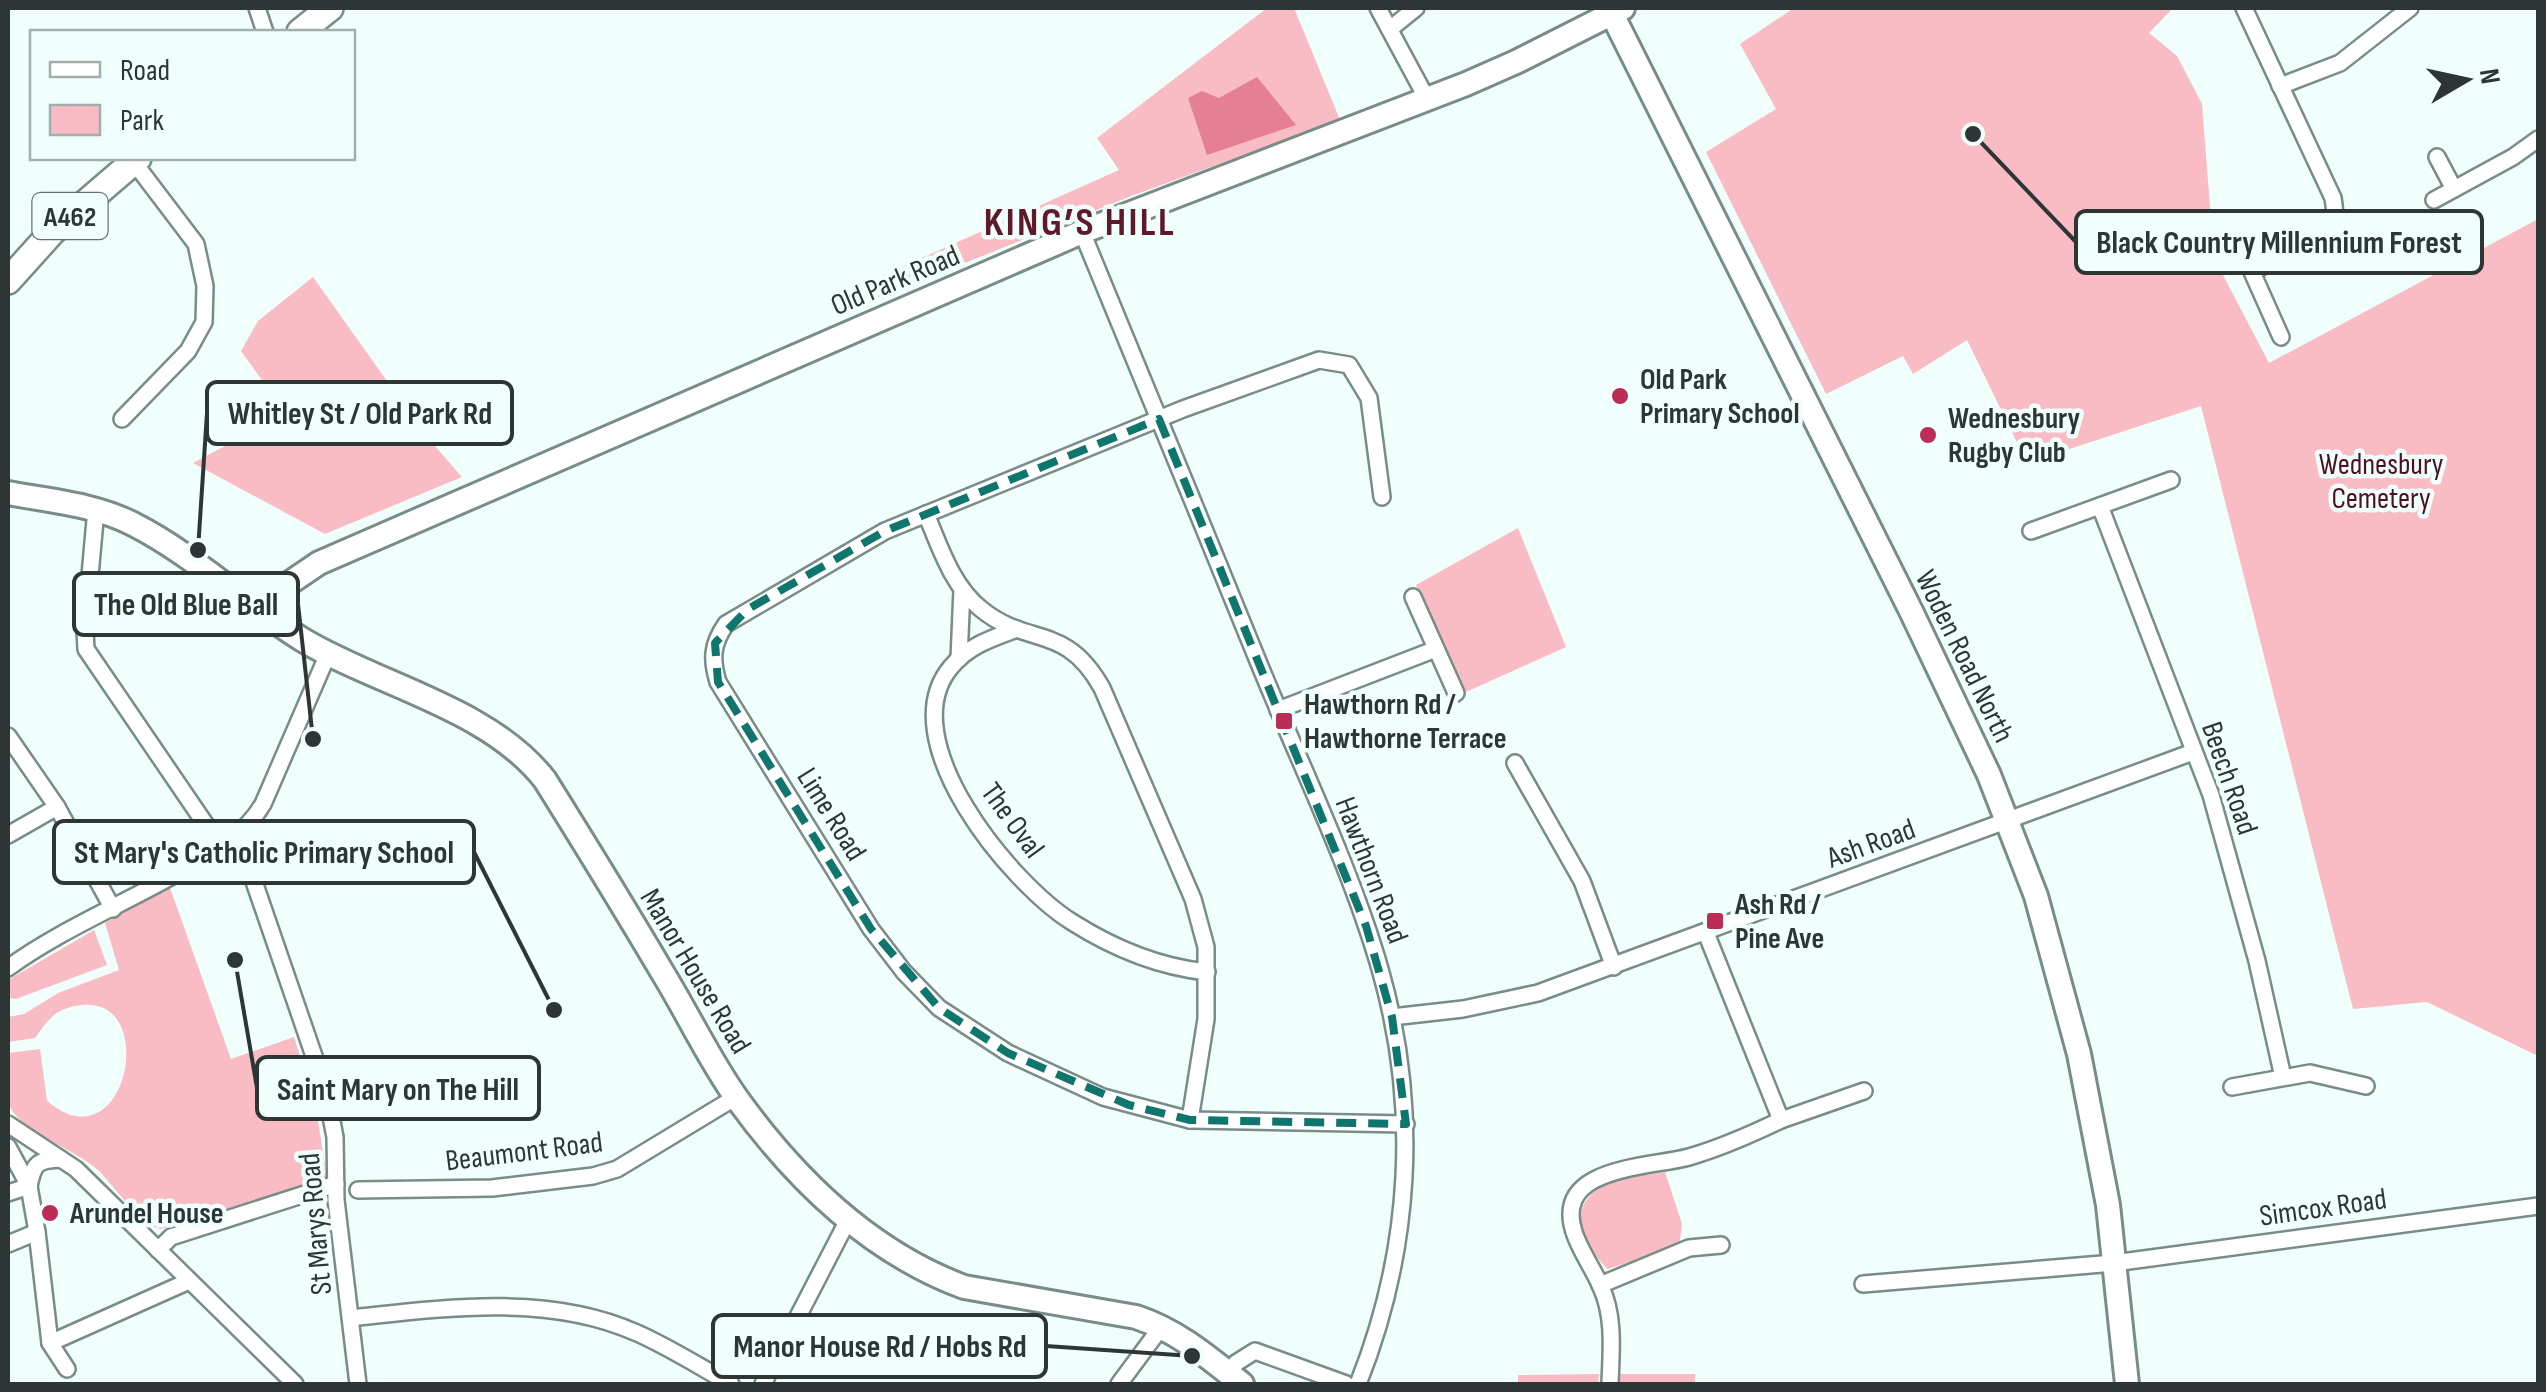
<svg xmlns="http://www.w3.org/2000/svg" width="2546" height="1392" viewBox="0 0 2546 1392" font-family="'Sofia Sans Condensed',sans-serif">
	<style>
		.green { fill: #f9bbc4 }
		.water { fill: #e48092 }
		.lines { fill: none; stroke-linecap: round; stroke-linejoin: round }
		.street-casing { stroke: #788c88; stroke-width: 20 }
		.secondary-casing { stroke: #788c88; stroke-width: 28 }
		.primary-casing { stroke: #788c88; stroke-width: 30 }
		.street { stroke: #fff; stroke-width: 15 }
		.secondary { stroke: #fff; stroke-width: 22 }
		.primary { stroke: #fff; stroke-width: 25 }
		.marked { fill: none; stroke: #0f766e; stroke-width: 8; stroke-dasharray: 20 12; stroke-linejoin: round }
		.poi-dot { fill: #bb2c56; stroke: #f1fffc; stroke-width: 4 }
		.labels { text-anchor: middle; stroke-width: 9; stroke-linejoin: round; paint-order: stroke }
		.shield { fill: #f1fffc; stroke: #687271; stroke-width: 2.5 }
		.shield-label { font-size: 28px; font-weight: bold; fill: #2e3635 }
		.street-label { font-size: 30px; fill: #2e3635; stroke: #f1fffc }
		.poi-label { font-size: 30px; font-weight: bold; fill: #2e3635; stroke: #f1fffc; text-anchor: start }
		.park-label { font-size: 30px; fill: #4e1021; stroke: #f1fffc }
		.district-label { font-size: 40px; font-weight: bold; letter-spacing: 2.5px; fill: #5e192b; stroke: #f1fffc }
		.leader { fill: none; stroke: #2e3635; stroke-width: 4 }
		.callout-dot { fill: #2e3635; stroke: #f1fffc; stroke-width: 4 }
		.callout { fill: #f1fffc; stroke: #2e3635; stroke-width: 4 }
		.callout-label { font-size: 32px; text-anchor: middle; font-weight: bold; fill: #2e3635 }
	</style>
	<rect width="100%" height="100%" fill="#f1fffc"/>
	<!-- green -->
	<g class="green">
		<path d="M1267,8H1294L1340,120L1134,195L858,306L850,290L1119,170L1097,138Z"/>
		<path d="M1794,8H2173L2149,33L2177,56L2202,104L2214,258L2269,363L2538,219V1056L2427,1002L2353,1009L2201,406L2027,463L1967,340L1913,374L1903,356L1826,394L1706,152L1776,109L1740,44Z"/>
		<path d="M313,277L426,436L462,477L325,534L193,463L286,413L241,351L258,321Z"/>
		<path d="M1518,528L1566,647L1466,692L1416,585Z"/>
		<path d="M169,885L231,1059L294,1037L316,1108L327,1178L161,1229C141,1226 114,1186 99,1171C78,1151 22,1132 10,1107C3,1094 8,1068 8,1053L40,1049L47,1101C126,1168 160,998 83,1005C57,1007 49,1018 35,1038L8,1042V1017L24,1014L58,993L119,970L105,923Z"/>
		<path d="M94,930L107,965L16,999L8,998V980Z"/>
		<path d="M1665,1172L1682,1224L1679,1247L1608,1269C1584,1246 1564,1210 1601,1187C1617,1176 1646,1176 1665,1172Z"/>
		<path d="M1599,1374L1598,1384H1518V1375Z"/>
		<rect x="1616" y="1374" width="79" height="10"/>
	</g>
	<!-- water -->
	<path class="water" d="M1257,77L1296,125L1207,155L1188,98L1202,91L1219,98Z"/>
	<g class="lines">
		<defs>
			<g id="street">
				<path d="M257,8L265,32"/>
				<path d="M1378,8L1427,99"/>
				<path d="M2244,8L2333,198C2335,211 2337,221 2328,232L2252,272L2281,337"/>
				<path d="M1390,29L1416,8"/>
				<path d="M2280,86L2340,63L2410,8"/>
				<path d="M2437,157L2454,189"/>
				<path d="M2434,200L2513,157L2538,139"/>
				<path d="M1082,232C1142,377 1201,521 1260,666C1300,764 1351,868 1380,969C1420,1108 1411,1251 1358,1384"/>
				<path d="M122,419L188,351L204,322L205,286L196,244L133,161"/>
				<path d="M1382,497L1369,398L1349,365L1319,360L1183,409L885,531L726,624C712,644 711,659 718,682L871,929L904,972L939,1008L1008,1053L1103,1097L1190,1120L1406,1124"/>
				<path d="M2100,506L2211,795L2257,961L2283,1077"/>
				<path d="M96,509L85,631L86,649L221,847"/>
				<path d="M926,514C940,547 952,586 981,609C1029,648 1065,622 1102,688L1193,899L1206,947V1019L1190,1120"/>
				<path d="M2031,531L2171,480"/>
				<path d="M1413,597L1456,693"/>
				<path d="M1017,629C992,638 968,646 951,667C890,739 1011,884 1072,922C1113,948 1159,967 1207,972"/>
				<path d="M959,659L962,589"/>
				<path d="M1278,710L1436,649"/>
				<path d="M8,736L57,807L113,909"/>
				<path d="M1515,763L1582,881L1614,967"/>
				<path d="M8,835L57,807"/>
				<path d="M238,835L326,1091L335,1137L336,1200L358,1384"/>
				<path d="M8,968C54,934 114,908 165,880C202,859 241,841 263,804L328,654"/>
				<path d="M1392,1017L1463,1009L1538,993L2193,752"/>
				<path d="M2232,1087L2310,1073L2366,1086"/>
				<path d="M1781,1120L1864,1091"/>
				<path d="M8,1124L76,1169L295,1384"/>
				<path d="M8,1147L29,1186L37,1232L50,1343L67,1369"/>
				<path d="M29,1186C34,1163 37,1160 61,1159"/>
				<path d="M358,1190L492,1188L593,1176L617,1169L736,1097"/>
				<path d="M8,1193L29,1186"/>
				<path d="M8,1244L37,1232"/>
				<path d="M158,1250L171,1237L336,1184"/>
				<path d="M1863,1284L2114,1263L2538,1206"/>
				<path d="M1600,1285L1689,1248L1721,1245"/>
				<path d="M351,1318C443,1308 549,1293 637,1333C669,1347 700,1367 731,1384"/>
				<path d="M50,1343L189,1281"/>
				<path d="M1230,1374L1236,1363L1255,1351L1346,1384"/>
				<path d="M763,1384L848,1220"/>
				<path d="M1119,1384L1162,1326"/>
				<path d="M1610,1384C1611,1352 1615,1317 1601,1287C1593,1268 1580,1251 1574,1232C1553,1166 1648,1168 1689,1157C1720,1148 1752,1134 1781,1120L1706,933"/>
			</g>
			<g id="secondary">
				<path d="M1612,14L1911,611L1989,775L2036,896L2079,1054L2108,1205L2127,1384"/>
				<path d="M8,493C49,501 94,504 133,524C194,555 244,604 303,640C380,686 489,708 545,780C585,844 625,909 664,975C689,1016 710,1061 738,1100C796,1180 870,1252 964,1287L1136,1317C1178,1331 1208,1357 1242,1384"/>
				<path d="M267,617L288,584L319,563L1082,232L1466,84L1516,62L1623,8"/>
			</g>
			<g id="primary">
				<path d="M300,32L330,8"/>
				<path d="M8,281L53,231L138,158"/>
			</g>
		</defs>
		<!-- street casing -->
		<use href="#street" class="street-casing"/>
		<!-- secondary casing -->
		<use href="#secondary" class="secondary-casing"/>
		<!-- primary casing -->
		<use href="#primary" class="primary-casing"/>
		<!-- street -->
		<use href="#street" class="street"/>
		<!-- secondary -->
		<use href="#secondary" class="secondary"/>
		<!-- primary -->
		<use href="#primary" class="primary"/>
	</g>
	<!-- marked area -->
	<path class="marked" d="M1159,419L1366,926L1392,1017L1406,1124L1190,1120L1129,1105L1008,1053L939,1008L871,929L718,682L715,643L748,609L885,531Z"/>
	<!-- markers -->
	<g class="poi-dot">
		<circle cx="1620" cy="396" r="10"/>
		<circle cx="1928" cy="435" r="10"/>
		<rect x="1274" y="711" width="20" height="20" rx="5"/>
		<rect x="1705" y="911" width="20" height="20" rx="5"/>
		<circle cx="50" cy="1213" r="10"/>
	</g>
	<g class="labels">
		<!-- shield labels -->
		<rect class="shield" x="32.5" y="193" width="75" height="46" rx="8"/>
		<g class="shield-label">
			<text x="70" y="226">A462</text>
		</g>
		<!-- street labels -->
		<g class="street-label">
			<text transform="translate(895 280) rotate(-23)" y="10">Old Park Road</text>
			<text transform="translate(1965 656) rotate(64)" y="10">Woden Road North</text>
			<text transform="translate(2230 778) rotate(71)" y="10">Beech Road</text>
			<text transform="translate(832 814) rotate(58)" y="10">Lime Road</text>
			<text transform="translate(1013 820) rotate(54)" y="10">The Oval</text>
			<text transform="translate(1871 843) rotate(-20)" y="10">Ash Road</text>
			<text transform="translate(1372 870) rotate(69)" y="10">Hawthorn Road</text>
			<text transform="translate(696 971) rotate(59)" y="10">Manor House Road</text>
			<text transform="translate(524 1151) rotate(-7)" y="10">Beaumont Road</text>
			<text transform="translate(2323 1207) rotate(-8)" y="10">Simcox Road</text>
			<text transform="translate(315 1224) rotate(-95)" y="10">St Marys Road</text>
		</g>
		<!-- poi labels -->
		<g class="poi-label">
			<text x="1640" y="389">Old Park<tspan x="1640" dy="34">Primary School</tspan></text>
			<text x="1948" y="428">Wednesbury<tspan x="1948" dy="34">Rugby Club</tspan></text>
			<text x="1304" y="714">Hawthorn Rd /<tspan x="1304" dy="34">Hawthorne Terrace</tspan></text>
			<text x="1735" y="914">Ash Rd /<tspan x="1735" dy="34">Pine Ave</tspan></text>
			<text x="70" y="1223">Arundel House</text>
		</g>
		<!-- park labels -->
		<g class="park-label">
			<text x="2381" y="474">Wednesbury<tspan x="2381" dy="34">Cemetery</tspan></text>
		</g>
		<!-- district labels -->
		<g class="district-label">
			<text x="1080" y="235">KING’S HILL</text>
		</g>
	</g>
	<!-- callouts -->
	<path class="leader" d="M1973 134L2076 242M198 550L207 413M313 739L298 604M554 1010L474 852M235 960L257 1088M1192 1356L1046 1346"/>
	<g class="callout-dot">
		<circle cx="1973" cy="134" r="10"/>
		<circle cx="198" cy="550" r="10"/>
		<circle cx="313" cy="739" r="10"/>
		<circle cx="554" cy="1010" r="10"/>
		<circle cx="235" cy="960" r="10"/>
		<circle cx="1192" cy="1356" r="10"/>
	</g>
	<g class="callout">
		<rect x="2076" y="211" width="406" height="62" rx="10"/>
		<rect x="207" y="382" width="305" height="62" rx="10"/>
		<rect x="74" y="573" width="224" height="62" rx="10"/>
		<rect x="54" y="821" width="420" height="62" rx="10"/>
		<rect x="257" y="1057" width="282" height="62" rx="10"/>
		<rect x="713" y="1315" width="333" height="62" rx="10"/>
	</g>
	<g class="callout-label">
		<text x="2279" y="253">Black Country Millennium Forest</text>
		<text x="360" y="424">Whitley St / Old Park Rd</text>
		<text x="186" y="615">The Old Blue Ball</text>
		<text x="264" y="863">St Mary's Catholic Primary School</text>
		<text x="398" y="1100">Saint Mary on The Hill</text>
		<text x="880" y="1357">Manor House Rd / Hobs Rd</text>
	</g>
	<!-- border -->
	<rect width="2546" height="1392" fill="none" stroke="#2e3635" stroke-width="20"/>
	<!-- legend -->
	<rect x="30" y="30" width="325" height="130" fill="#f1fffc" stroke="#a3afac" stroke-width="2.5"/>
	<rect x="50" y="62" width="50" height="15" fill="#ffffff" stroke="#a3afac" stroke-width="2.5"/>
	<text x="120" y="80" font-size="30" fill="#2e3635">Road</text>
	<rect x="50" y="105" width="50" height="30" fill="#f9bbc4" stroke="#a3afac" stroke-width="2.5"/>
	<text x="120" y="130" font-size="30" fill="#2e3635">Park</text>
	<!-- north arrow -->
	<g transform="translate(2466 80) rotate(81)" stroke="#f1fffc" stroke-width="8" paint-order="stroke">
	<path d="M0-8L18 38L0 25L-18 38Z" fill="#2e3635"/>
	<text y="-15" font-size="28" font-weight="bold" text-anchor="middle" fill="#2e3635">N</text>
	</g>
</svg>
